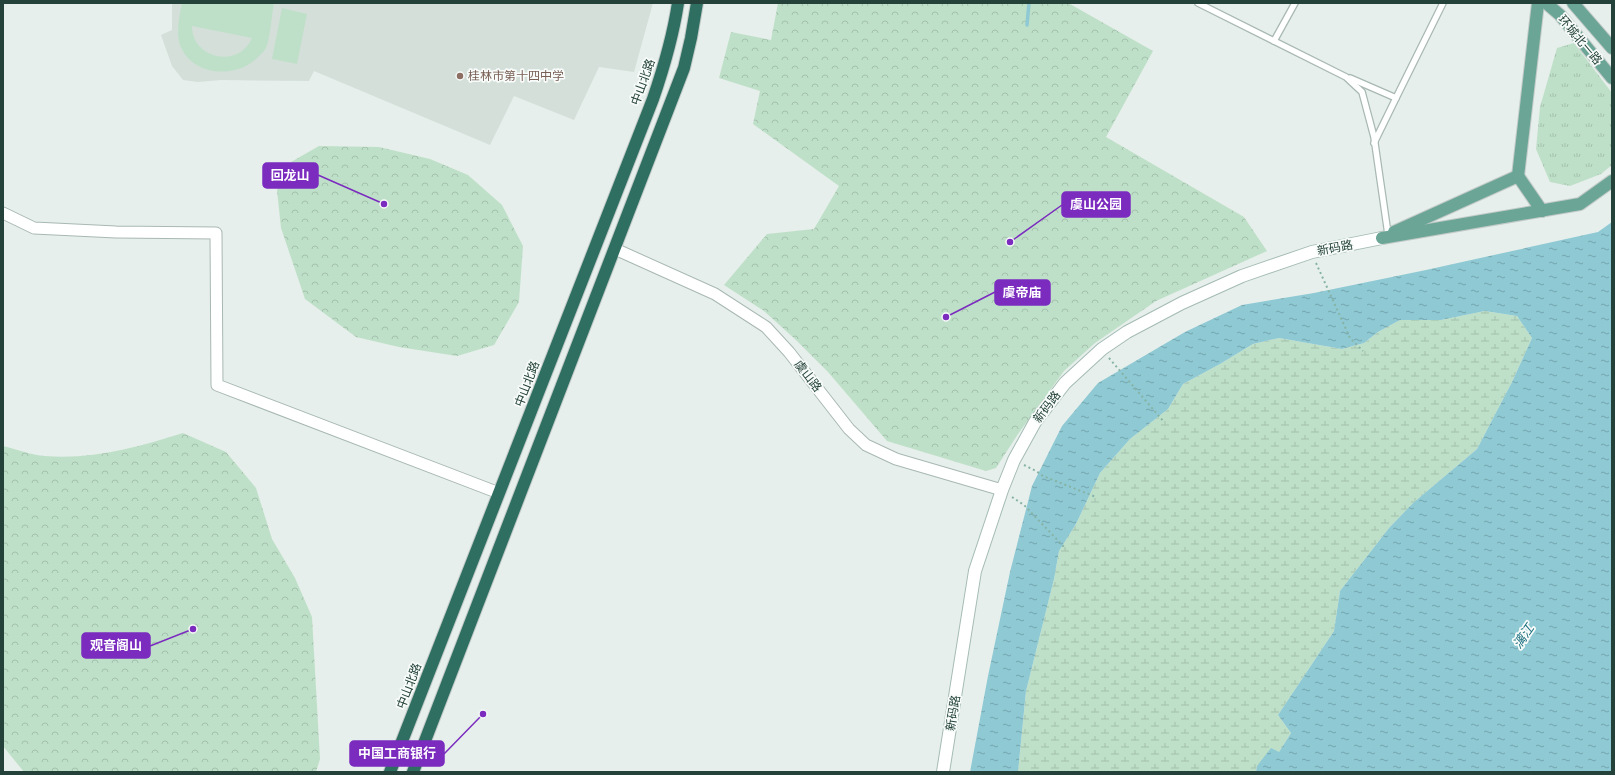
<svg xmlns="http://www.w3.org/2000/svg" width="1615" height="775" viewBox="0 0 1615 775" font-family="Cabin,'Noto Sans SC',sans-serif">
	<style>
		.built { fill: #d4dfda }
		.grass { fill: url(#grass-tufts) }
		.forest { fill: url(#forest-crowns) }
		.wetland { fill: url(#wetland-marsh) }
		.pitch { fill: #bfe0c8; fill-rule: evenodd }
		.water { fill: url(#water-ripples) }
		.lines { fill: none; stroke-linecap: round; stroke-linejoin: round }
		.stream { stroke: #8ec9d4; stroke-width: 3.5 }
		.lane-casing { stroke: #a8b8b2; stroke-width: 8 }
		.street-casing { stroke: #a8b8b2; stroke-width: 13 }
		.secondary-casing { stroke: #a4bbb3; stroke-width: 14 }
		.primary-casing { stroke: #c2cac8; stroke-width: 14 }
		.highway-casing { stroke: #c2cac8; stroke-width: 14 }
		.path { stroke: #86b3a5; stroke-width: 2; stroke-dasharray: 2 3; stroke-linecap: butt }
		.lane { stroke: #fff; stroke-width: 5.5 }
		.street { stroke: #fff; stroke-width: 11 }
		.secondary { stroke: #fff; stroke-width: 12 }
		.primary { stroke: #6aa596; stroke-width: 12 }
		.highway { stroke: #2f6f62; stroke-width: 12 }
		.education-dot { fill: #8d6e63; stroke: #f7fbf9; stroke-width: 1.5 }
		.labels { text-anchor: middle; stroke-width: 3.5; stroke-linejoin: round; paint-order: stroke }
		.street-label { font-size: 12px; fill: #24423a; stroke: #f7fbf9 }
		.education-label { font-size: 12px; fill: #785e54; stroke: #f7fbf9; text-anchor: start }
		.water-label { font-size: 13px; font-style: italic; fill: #1c6f80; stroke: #f7fbf9 }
		.leader { fill: none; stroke: #7b2cbf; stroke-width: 1.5 }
		.callout-dot { fill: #7b2cbf; stroke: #f7fbf9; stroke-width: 1.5 }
		.callout { fill: #7b2cbf; stroke: #7b2cbf; stroke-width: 1.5 }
		.callout-label { font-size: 13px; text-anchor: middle; font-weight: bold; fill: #fff }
	</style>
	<defs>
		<pattern id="grass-tufts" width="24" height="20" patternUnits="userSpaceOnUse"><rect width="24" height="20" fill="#bfe0c8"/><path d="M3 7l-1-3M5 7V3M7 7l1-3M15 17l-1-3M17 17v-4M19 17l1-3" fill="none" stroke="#a4c1ad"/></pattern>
		<pattern id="forest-crowns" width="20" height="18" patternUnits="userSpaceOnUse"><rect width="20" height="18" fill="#bfe0c8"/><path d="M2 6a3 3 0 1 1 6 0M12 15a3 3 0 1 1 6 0" fill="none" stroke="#a4c1ad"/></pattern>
		<pattern id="wetland-marsh" width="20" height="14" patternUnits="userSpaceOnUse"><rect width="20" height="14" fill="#bfe0c8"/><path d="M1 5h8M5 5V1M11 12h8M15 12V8" fill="none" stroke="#a4c1ad"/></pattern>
		<pattern id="water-ripples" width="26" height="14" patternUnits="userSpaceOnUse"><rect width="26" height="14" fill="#8ec9d4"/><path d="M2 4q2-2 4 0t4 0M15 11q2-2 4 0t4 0" fill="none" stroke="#74a5ad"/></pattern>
	</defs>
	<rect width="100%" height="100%" fill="#e6efeb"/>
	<!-- built -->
	<path class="built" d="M172,3H653L634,72L599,67L574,120L514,96L490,145L314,71L309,81L221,80L198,82L183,80L172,66L161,35L172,30Z"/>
	<!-- grass -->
	<path class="grass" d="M1574,43L1612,93V165L1601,174L1570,186L1550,182L1536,149L1540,107L1557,48Z"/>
	<!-- forest -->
	<g class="forest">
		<path d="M778,3L1070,4L1153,51L1106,137L1244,217L1267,251L1156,301L1095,343L1064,371L1018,434L996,468L986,471L887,441L828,372L796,340L764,311L724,285L767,234L814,229L839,186L753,124L760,91L719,78L731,32L771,40Z"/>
		<path d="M319,146L379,147L430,159L468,175L502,205L523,246L519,302L494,345L457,356L399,347L356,337L305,299L281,228L277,190L291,162Z"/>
		<path d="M183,433L226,452L256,488L272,539L295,578L312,617L320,759L316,772H24L3,746V446C16,449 31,455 45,456C92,460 138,447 183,433Z"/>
	</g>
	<!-- wetland -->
	<path class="wetland" d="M1485,311L1517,316L1532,338L1512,382L1477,449L1413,503L1389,528L1340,591L1334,631L1278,715L1291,733L1279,752L1257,766L1256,772H1018L1026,691L1054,579L1059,551L1076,524L1100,473L1130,439L1168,409L1183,384L1220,364L1253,344L1279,338L1342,349L1364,343L1378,332L1400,320H1441Z"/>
	<!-- pitch -->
	<g class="pitch">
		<path d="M182,3H274C272,13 270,40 266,48C264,52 260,55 258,57C237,79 192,77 180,45C176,32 179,17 182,3ZM192,26L252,38C239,69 192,59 192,26Z"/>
		<path d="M282,8L307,14L297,64L272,59Z"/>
	</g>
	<!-- water -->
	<path class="water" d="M1612,222V772H1256L1257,766L1271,748L1279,752L1291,733L1278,715L1334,631L1340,591L1389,528L1413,503L1477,449L1512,382L1532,338L1517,316L1485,311L1441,320H1400L1378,332L1364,343L1342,349L1279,338L1253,344L1220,364L1183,384L1168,409L1130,439L1100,473L1076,524L1059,551L1054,579L1026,691L1018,772H970L988,676L1010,572L1032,486L1062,426L1098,383L1185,332L1242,305L1314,293L1426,270L1598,232Z"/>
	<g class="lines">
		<!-- stream -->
		<path class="stream" d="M1027,25L1029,3"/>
		<defs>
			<g id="lane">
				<path d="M1198,3L1346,77L1362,92L1374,137L1388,234"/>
				<path d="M1274,41L1295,3"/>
				<path d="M1350,78L1396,98L1374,143"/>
				<path d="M1396,98L1443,3"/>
			</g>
			<g id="street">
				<path d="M3,213L34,228L116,232L216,233L217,385L499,493"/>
				<path d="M615,249L715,294L766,327L789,352L849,429L866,445L896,459L1002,490"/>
			</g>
			<path id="secondary" d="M943,772L975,571L1002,490L1014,460L1035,422L1065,383L1102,349L1127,332L1182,303L1242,276L1312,252L1382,238"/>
			<g id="primary">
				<path d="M1538,3L1518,176L1542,211"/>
				<path d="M1546,3L1560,15L1612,78"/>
				<path d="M1573,3L1612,48"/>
				<path d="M1394,232L1518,176"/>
				<path d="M1382,238L1580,204L1612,181"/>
			</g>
			<g id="highway">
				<path d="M390,772L653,99C664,67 673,36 678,3"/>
				<path d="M413,772L684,68L691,38L697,3"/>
			</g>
		</defs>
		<!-- lane casing -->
		<use href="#lane" class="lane-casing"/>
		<!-- street casing -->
		<use href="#street" class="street-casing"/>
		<!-- secondary casing -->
		<use href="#secondary" class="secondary-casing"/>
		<!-- primary casing -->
		<use href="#primary" class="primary-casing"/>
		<!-- highway casing -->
		<use href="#highway" class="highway-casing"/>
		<!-- path -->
		<g class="path">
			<path d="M1316,263L1350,338L1363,351"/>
			<path d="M1109,358L1164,422"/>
			<path d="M1024,465L1036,471L1043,476L1096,497"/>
			<path d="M1012,497L1024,505L1066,549"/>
		</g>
		<!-- lane -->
		<use href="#lane" class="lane"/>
		<!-- street -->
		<use href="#street" class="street"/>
		<!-- secondary -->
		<use href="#secondary" class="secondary"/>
		<!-- primary -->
		<use href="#primary" class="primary"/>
		<!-- highway -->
		<use href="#highway" class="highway"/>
	</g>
	<!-- markers -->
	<circle class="education-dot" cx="460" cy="76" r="4"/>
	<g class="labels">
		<!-- street labels -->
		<g class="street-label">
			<text transform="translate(1580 40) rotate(50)" y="4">环城北一路</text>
			<text transform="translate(643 82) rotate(-70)" y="4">中山北路</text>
			<text transform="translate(1335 248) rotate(-11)" y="4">新码路</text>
			<text transform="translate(808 376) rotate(52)" y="4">虞山路</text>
			<text transform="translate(527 384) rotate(-69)" y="4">中山北路</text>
			<text transform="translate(1047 407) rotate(-53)" y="4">新码路</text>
			<text transform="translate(409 686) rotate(-69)" y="4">中山北路</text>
			<text transform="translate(953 713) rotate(-81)" y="4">新码路</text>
		</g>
		<!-- education labels -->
		<g class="education-label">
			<text x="468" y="80">桂林市第十四中学</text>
		</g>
		<!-- water labels -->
		<g class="water-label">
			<text transform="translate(1523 636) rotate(-55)" y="5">漓江</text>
		</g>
	</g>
	<!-- callouts -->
	<path class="leader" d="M384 204L318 175M1010 242L1062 205M946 317L995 292M193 629L150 646M483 714L444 754"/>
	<g class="callout-dot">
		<circle cx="384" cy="204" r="4"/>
		<circle cx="1010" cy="242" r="4"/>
		<circle cx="946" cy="317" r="4"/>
		<circle cx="193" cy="629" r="4"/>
		<circle cx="483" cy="714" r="4"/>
	</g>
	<g class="callout">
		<rect x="263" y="163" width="55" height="25" rx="4"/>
		<rect x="1062" y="192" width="68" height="25" rx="4"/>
		<rect x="995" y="280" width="55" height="25" rx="4"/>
		<rect x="82" y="633" width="68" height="25" rx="4"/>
		<rect x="350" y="741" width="94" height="25" rx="4"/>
	</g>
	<g class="callout-label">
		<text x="290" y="180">回龙山</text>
		<text x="1096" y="209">虞山公园</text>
		<text x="1022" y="297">虞帝庙</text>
		<text x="116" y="650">观音阁山</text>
		<text x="397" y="758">中国工商银行</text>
	</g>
	<!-- border -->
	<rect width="1615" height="775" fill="none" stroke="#24423a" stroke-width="8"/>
</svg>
